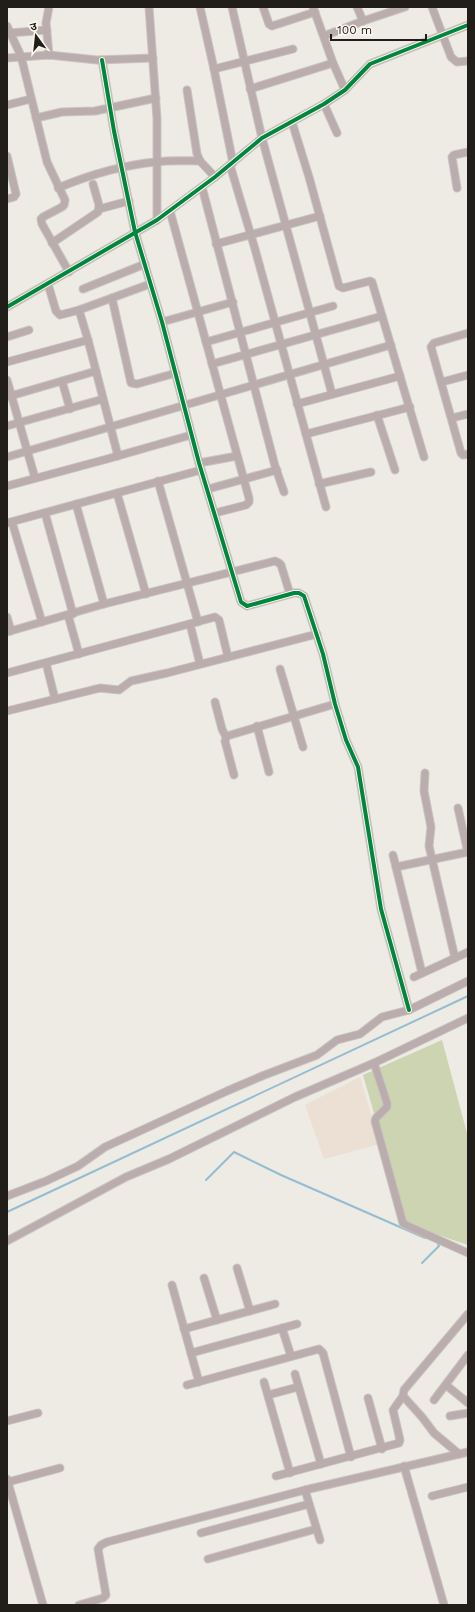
<svg xmlns="http://www.w3.org/2000/svg" width="475" height="1612" viewBox="0 0 475 1612" font-family="'Work Sans','Noto Sans Devanagari',sans-serif">
	<style>
		.industrial { fill: #ecdfd4 }
		.forest { fill: #ccd4b1 }
		.lines { fill: none; stroke-linecap: round; stroke-linejoin: round }
		.stream { stroke: #93bdd3; stroke-width: 2 }
		.minor-casing { stroke: #c8c5c0; stroke-width: 9 }
		.minor { stroke: #bbacae; stroke-width: 7 }
		.cycleway-casing { stroke: #fef8f0; stroke-width: 6 }
		.cycleway { stroke: #00873e; stroke-width: 4 }
	</style>
	<rect width="100%" height="100%" fill="#eeeae4"/>
	<!-- industrial -->
	<path class="industrial" d="M360,1077L380,1144L324,1159L305,1105Z"/>
	<!-- forest -->
	<path class="forest" d="M442,1040L468,1137V1245L406,1224L363,1075Z"/>
	<g class="lines">
		<!-- stream -->
		<g class="stream">
			<path d="M206,1180L234,1152L281,1175L425,1238"/>
			<path d="M7,1212L468,996"/>
			<path d="M422,1263L439,1246L437,1242"/>
		</g>
		<defs>
			<g id="minor">
				<path d="M149,7L157,119V220"/>
				<path d="M200,7L214,69L233,163"/>
				<path d="M232,7L262,138L332,394"/>
				<path d="M263,7L269,24L272,26L315,12"/>
				<path d="M313,7L333,63L345,90"/>
				<path d="M357,7L363,21"/>
				<path d="M432,7L451,57L457,62L468,61"/>
				<path d="M7,26L21,56L47,162L65,200L64,205L62,207L43,217L41,219L42,224L69,272"/>
				<path d="M10,33L47,30"/>
				<path d="M324,36L363,21L405,7"/>
				<path d="M49,55L46,23L49,7"/>
				<path d="M7,58L49,55L97,60L153,58"/>
				<path d="M102,60L114,131L135,232L162,322L199,463L241,602L247,606L294,593H299L304,596L323,654L335,704L346,740L358,767L381,909L409,1010"/>
				<path d="M214,69L293,49"/>
				<path d="M250,89L333,63"/>
				<path d="M187,90L197,154L200,161L215,177"/>
				<path d="M324,104L337,133"/>
				<path d="M7,105L31,99"/>
				<path d="M36,118L62,112L95,111L156,98"/>
				<path d="M292,122L309,177L339,286L343,288L370,281L372,282L424,457"/>
				<path d="M7,156L16,194L14,197L7,199"/>
				<path d="M230,165L255,249L326,507"/>
				<path d="M202,187L275,466L284,492"/>
				<path d="M58,188C89,175 123,165 156,162C171,160 185,161 200,161"/>
				<path d="M457,188L452,157L454,155L468,152"/>
				<path d="M99,209L129,201"/>
				<path d="M170,211L249,498V502L246,505L215,513"/>
				<path d="M52,243L98,212L99,205L93,184"/>
				<path d="M216,244L320,216"/>
				<path d="M48,284L56,311L60,315L79,310L150,284"/>
				<path d="M83,289L145,264"/>
				<path d="M112,298L131,383L137,384L176,373"/>
				<path d="M7,307L157,220L215,177L262,138L324,104L345,90L370,64L468,25"/>
				<path d="M79,310L88,340L118,456"/>
				<path d="M162,322L233,302"/>
				<path d="M468,333L434,343L431,347L461,453L463,455L468,454"/>
				<path d="M7,337L29,330"/>
				<path d="M206,342L333,306"/>
				<path d="M7,362L88,340"/>
				<path d="M212,364L382,316"/>
				<path d="M7,380L35,478"/>
				<path d="M62,381L70,409"/>
				<path d="M442,382L468,375"/>
				<path d="M7,397L96,371"/>
				<path d="M297,404L400,376"/>
				<path d="M377,415L395,470"/>
				<path d="M452,418L468,414"/>
				<path d="M7,426L103,399"/>
				<path d="M306,434L410,407"/>
				<path d="M7,457L391,345"/>
				<path d="M199,463L237,456"/>
				<path d="M158,481L198,622"/>
				<path d="M319,484L371,472"/>
				<path d="M7,486L107,459L191,435"/>
				<path d="M208,489L277,470"/>
				<path d="M117,493L146,594"/>
				<path d="M76,504L104,604"/>
				<path d="M45,513L73,614"/>
				<path d="M12,522L42,622"/>
				<path d="M7,523L201,470"/>
				<path d="M68,615L79,654"/>
				<path d="M7,617L11,631"/>
				<path d="M190,624L200,664"/>
				<path d="M7,632L104,604L275,561L279,563L281,565L290,594"/>
				<path d="M46,663L55,699"/>
				<path d="M280,669L303,747"/>
				<path d="M7,673L215,617L219,620L228,657"/>
				<path d="M215,702L222,729L226,737"/>
				<path d="M7,711L100,688L119,690L131,681L167,673L317,634"/>
				<path d="M257,726L269,772"/>
				<path d="M425,773L424,791L431,827L429,846L455,958"/>
				<path d="M234,775L225,741L227,736L335,704"/>
				<path d="M458,808L468,853"/>
				<path d="M393,855L422,973"/>
				<path d="M396,867L468,852"/>
				<path d="M414,977L468,952"/>
				<path d="M374,1063L387,1103V1107L376,1118L375,1121L403,1223L408,1226L468,1253"/>
				<path d="M7,1196L46,1181L78,1166L105,1147L227,1091L262,1076L317,1055L337,1040L360,1034L382,1017L409,1010L468,981"/>
				<path d="M7,1241L126,1177L169,1159L295,1097L374,1063L468,1018"/>
				<path d="M237,1268L250,1311"/>
				<path d="M204,1278L217,1320"/>
				<path d="M172,1285L199,1382"/>
				<path d="M282,1328L291,1356"/>
				<path d="M184,1329L275,1304"/>
				<path d="M191,1353L297,1324"/>
				<path d="M295,1374L321,1464"/>
				<path d="M264,1382L290,1473"/>
				<path d="M187,1385L319,1349L323,1353L351,1457"/>
				<path d="M446,1385L468,1403"/>
				<path d="M268,1395L298,1387"/>
				<path d="M368,1398L382,1449"/>
				<path d="M434,1400L468,1355"/>
				<path d="M450,1416L468,1413"/>
				<path d="M7,1421L38,1413"/>
				<path d="M459,1454L434,1433L422,1417L403,1396L404,1390L468,1314"/>
				<path d="M404,1466L444,1605"/>
				<path d="M276,1476L399,1443L400,1440L393,1410L403,1396"/>
				<path d="M7,1479L43,1605"/>
				<path d="M8,1482L60,1468"/>
				<path d="M305,1490L320,1540"/>
				<path d="M432,1496L468,1487"/>
				<path d="M201,1533L309,1504"/>
				<path d="M208,1559L316,1529"/>
				<path d="M79,1605L103,1598L106,1595L98,1549L101,1545L107,1542L305,1490L468,1452"/>
			</g>
		</defs>
		<!-- minor casing -->
		<use href="#minor" class="minor-casing"/>
		<!-- minor -->
		<use href="#minor" class="minor"/>
		<defs>
			<g id="cycleway">
				<path d="M102,60L114,131L135,232L162,322L199,463L241,602L247,606L294,593H299L304,596L323,654L335,704L346,740L358,767L381,909L409,1010"/>
				<path d="M7,307L157,220L215,177L262,138L324,104L345,90L370,64L468,25"/>
			</g>
		</defs>
		<!-- cycleway casing -->
		<use href="#cycleway" class="cycleway-casing"/>
		<!-- cycleway -->
		<use href="#cycleway" class="cycleway"/>
	</g>
	<!-- border -->
	<rect width="475" height="1612" fill="none" stroke="#211e1a" stroke-width="16"/>
	<!-- north arrow -->
	<g transform="translate(36 36) rotate(345)" stroke="#fef8f0" stroke-width="3" paint-order="stroke">
	<path d="M0-3L7 15L0 10L-7 15Z" fill="#211e1a"/>
	<text y="-6" font-size="11" font-weight="bold" text-anchor="middle" fill="#211e1a">उ</text>
	</g>
	<!-- scale -->
	<path d="M331 34v6h95v-6" fill="none" stroke="#211e1a" stroke-width="2"/>
	<text x="337" y="34" font-size="12" fill="#211e1a" stroke="#fef8f0" stroke-width="3" paint-order="stroke">100 m</text>
</svg>
